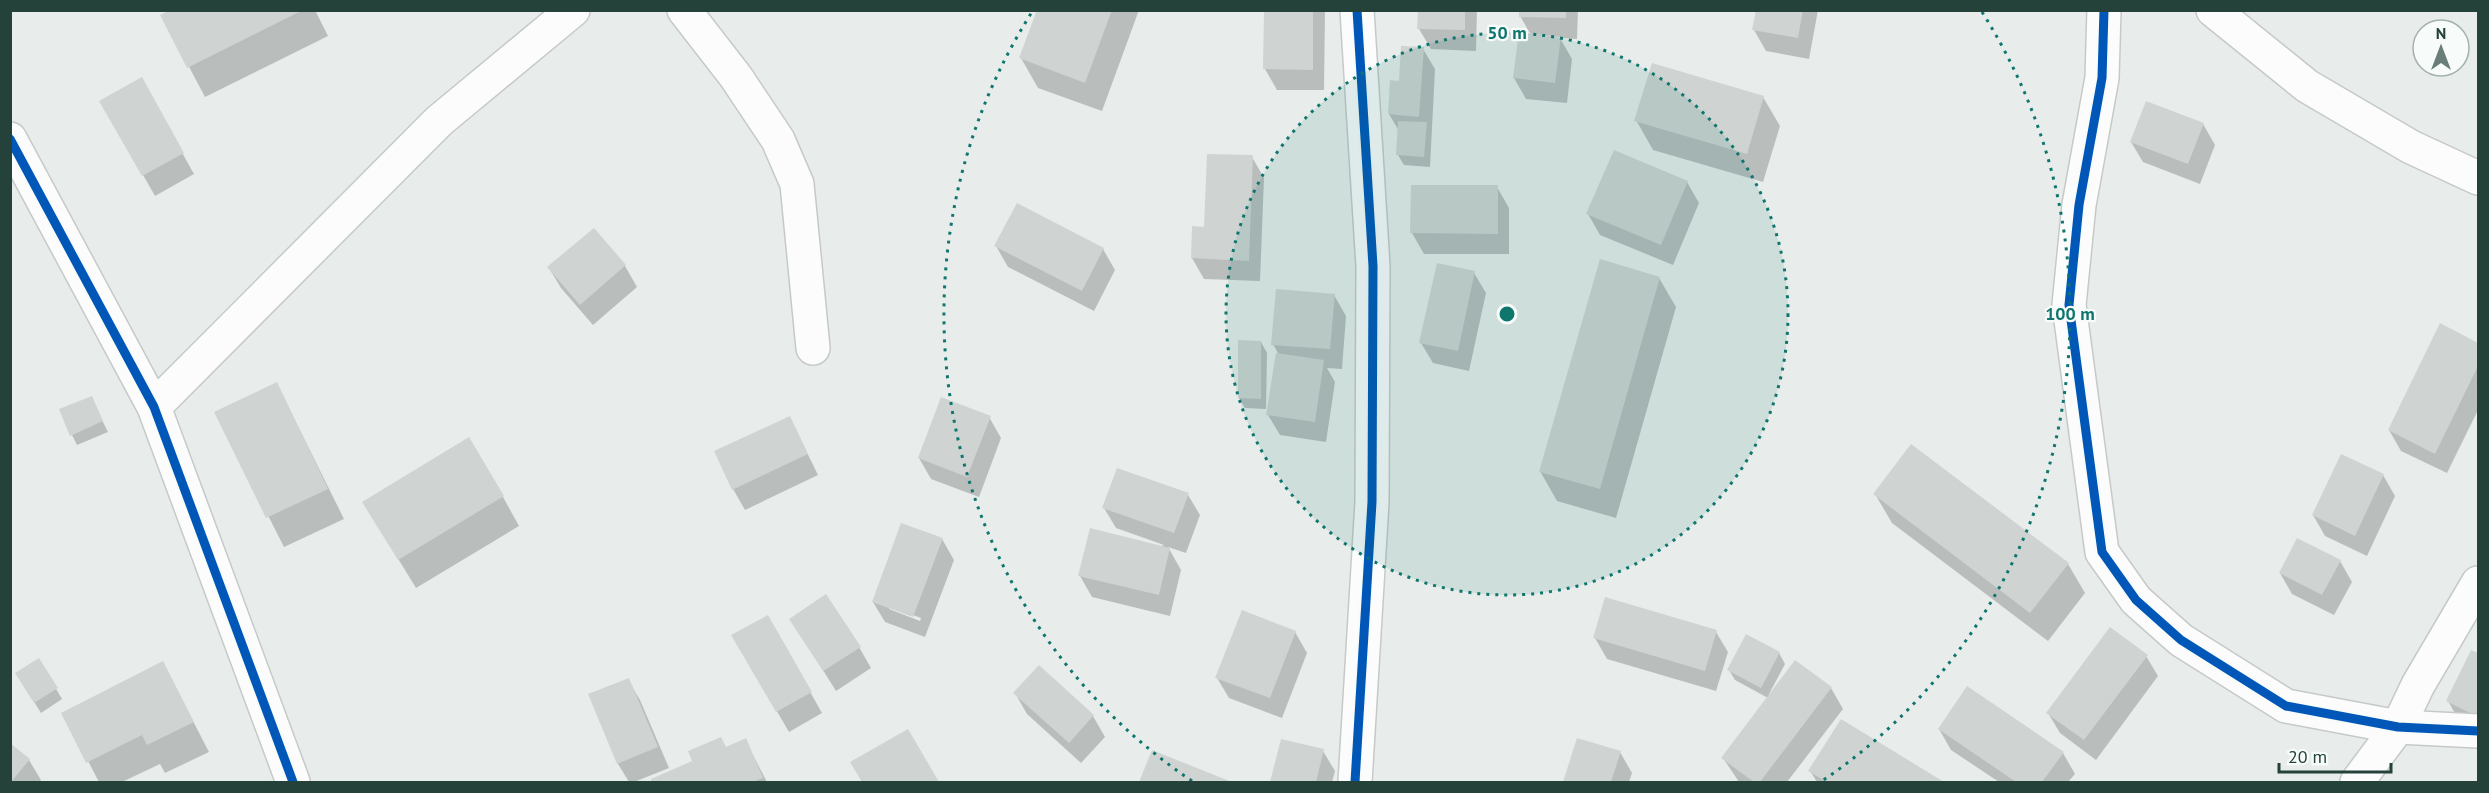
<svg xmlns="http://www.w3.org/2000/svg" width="2489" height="793" viewBox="0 0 2489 793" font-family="'PT Sans',sans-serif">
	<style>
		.shadow { fill: #0003; fill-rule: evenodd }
		.building { fill: #cfd4d2 }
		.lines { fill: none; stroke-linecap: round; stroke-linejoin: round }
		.minor-casing { stroke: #c5cac8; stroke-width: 36 }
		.tertiary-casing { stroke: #c5cac8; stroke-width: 36 }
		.minor { stroke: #fcfcfc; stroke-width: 33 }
		.tertiary { stroke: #fcfcfc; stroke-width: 33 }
		.cycleway-casing { stroke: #f7fbf9; stroke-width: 13 }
		.cycleway { stroke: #0057b8; stroke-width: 9 }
		.ring { fill: none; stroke: #0f766e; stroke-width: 3; stroke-dasharray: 3 6 }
		.centre { fill: #0f766e; stroke: #f7fbf9; stroke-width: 3 }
		.ring-label { font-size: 18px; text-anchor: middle; font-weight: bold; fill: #0f766e; stroke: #f7fbf9; stroke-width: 4.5; stroke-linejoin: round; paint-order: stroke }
	</style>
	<rect width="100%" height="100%" fill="#e8edeb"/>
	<!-- shadow -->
	<g class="shadow">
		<path d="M173,10H315L328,36L205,97L162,16Z"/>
		<path d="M1038,10H1139L1102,111L1038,88L1021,58Z"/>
		<path d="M1265,10H1325L1324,90H1277L1265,69Z"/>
		<path d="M1419,10H1477L1476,51L1431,49L1419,29Z"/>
		<path d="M1520,10H1578L1577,39L1560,38L1572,59L1567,103L1526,99L1514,78L1531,35L1520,16Z"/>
		<path d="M1758,10H1818L1809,59L1766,51L1754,30Z"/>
		<path d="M1423,49L1435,69L1430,167L1404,165L1398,155L1399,131L1389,114L1400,82Z"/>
		<path d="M141,79L194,174L155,196L101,101Z"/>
		<path d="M1763,97L1780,126L1763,182L1653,150L1636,120Z"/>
		<path d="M2203,124L2215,145L2200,184L2143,162L2131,142Z"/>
		<path d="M1252,157L1264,178L1260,281L1204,279L1192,258L1205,229Z"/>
		<path d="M1687,182L1699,203L1673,265L1600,235L1588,214Z"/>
		<path d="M1497,187L1509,208V254H1424L1412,233Z"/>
		<path d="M594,230L625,266L637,287L593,325L561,288L549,268Z"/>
		<path d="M996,246L1103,249L1115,270L1094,311L1008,267Z"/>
		<path d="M1474,273L1486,293L1469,371L1433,363L1421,343Z"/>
		<path d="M1659,278L1676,307L1616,518L1557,501L1540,471Z"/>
		<path d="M1334,295L1346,316L1342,369L1327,368L1335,382L1326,442L1280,435L1268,415L1279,355L1273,344Z"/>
		<path d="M2440,325L2478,344V410L2447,473L2401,451L2389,430Z"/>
		<path d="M1261,342L1267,353L1266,409L1245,408L1239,398Z"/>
		<path d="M277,384L344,519L284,547L216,413Z"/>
		<path d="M91,398L108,432L77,445L72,435Z"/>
		<path d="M989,417L1001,438L979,497L931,479L919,458Z"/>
		<path d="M790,418L818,475L745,510L733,489Z"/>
		<path d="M2383,475L2395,496L2367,556L2325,536L2313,515Z"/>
		<path d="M1875,494L2068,564L2085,593L2048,641L1892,523Z"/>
		<path d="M1188,495L1200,515L1186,553L1168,547L1181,570L1170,616L1092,597L1080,576L1164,545L1116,528L1104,508Z"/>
		<path d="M503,497L519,526L416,588L364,503Z"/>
		<path d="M942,539L954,560L925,637L885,622L873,602ZM889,606L921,618L920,621L889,609Z"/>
		<path d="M2340,561L2352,582L2334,615L2292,594L2280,573Z"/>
		<path d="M768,617L822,713L789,732L733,636Z"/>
		<path d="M791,619L859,647L871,668L836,691Z"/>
		<path d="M1295,632L1307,653L1282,718L1229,698L1217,678Z"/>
		<path d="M1716,632L1728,652L1716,691L1607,659L1595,638Z"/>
		<path d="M2472,652L2478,655V731L2460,722L2448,701Z"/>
		<path d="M1779,653L1785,664L1769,694L1831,688L1843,709L1787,782H1739L1723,758L1768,698L1735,680L1729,670Z"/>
		<path d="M2146,656L2158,676L2096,760L2060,733L2048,713Z"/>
		<path d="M39,660L62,699L41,713L23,684Z"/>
		<path d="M163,663L209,752L165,773L160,764L122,782H99L63,713Z"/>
		<path d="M628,680L640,700L669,768L634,782H629L618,764L590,695Z"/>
		<path d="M1015,693L1093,716L1105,737L1081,763L1027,714Z"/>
		<path d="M1842,721L1941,782H1817L1810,771Z"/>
		<path d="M1939,729L2063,753L2075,774L2068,782H1999L1951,750Z"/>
		<path d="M908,731L937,782H863L852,763Z"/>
		<path d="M745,740L767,782H654L653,779Z"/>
		<path d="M1282,740L1323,751L1335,771L1332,782H1272Z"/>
		<path d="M1578,740L1620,752L1632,773L1629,782H1564Z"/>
		<path d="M10,745L29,760L41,780L39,782H10Z"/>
		<path d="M1153,752L1228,782H1140Z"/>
	</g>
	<!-- building -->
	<g class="building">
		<path d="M170,10H303L187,68L160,15Z"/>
		<path d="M1037,10H1112L1085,83L1019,58Z"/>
		<path d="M1264,10H1313V70L1263,69Z"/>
		<path d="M1418,10H1465V30L1417,29Z"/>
		<path d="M1519,10H1566V18L1519,17Z"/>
		<path d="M1756,10H1803L1798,38L1752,30Z"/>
		<path d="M1519,32L1561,37L1555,83L1513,78Z"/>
		<path d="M1401,46L1424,47L1419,117L1388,114L1390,80L1399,81Z"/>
		<path d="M1652,63L1764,96L1747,154L1634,121Z"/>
		<path d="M142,77L184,153L142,176L99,101Z"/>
		<path d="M2146,101L2204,123L2188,164L2130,142Z"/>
		<path d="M1398,121L1427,122L1424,157L1396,155Z"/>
		<path d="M1614,150L1688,181L1661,245L1586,214Z"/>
		<path d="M1207,154L1253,155L1249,261L1191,258L1192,226L1204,227Z"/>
		<path d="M1411,185H1498V234L1410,233Z"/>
		<path d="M1017,203L1104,248L1082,291L994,246Z"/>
		<path d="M594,228L626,265L580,305L547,267Z"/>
		<path d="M1600,259L1660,277L1600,489L1539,472Z"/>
		<path d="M1437,263L1475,271L1458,351L1419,343Z"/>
		<path d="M1276,289L1335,294L1330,349L1271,345Z"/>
		<path d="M2440,323L2478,343V366L2435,454L2388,430Z"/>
		<path d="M1238,340L1261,341V399L1238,398Z"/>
		<path d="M1276,353L1324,360L1315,422L1266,415Z"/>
		<path d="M277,382L328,489L266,518L214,412Z"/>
		<path d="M92,396L103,421L70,436L59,409Z"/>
		<path d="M941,397L991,416L967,477L918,458Z"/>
		<path d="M790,416L808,454L732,490L714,451Z"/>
		<path d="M469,437L504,496L398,560L362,502Z"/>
		<path d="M1911,444L2069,563L2030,613L1873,494Z"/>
		<path d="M2341,454L2384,474L2355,536L2312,515Z"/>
		<path d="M1117,468L1189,493L1174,533L1102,508Z"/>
		<path d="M901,523L943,538L913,617L872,602Z"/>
		<path d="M1090,528L1170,548L1159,595L1078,576Z"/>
		<path d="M2297,538L2341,560L2322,595L2279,573Z"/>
		<path d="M826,594L861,647L823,671L789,619Z"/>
		<path d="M1605,597L1717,630L1705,671L1593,638Z"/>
		<path d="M1242,610L1296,631L1270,698L1215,678Z"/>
		<path d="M768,615L812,692L776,712L731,635Z"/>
		<path d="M2110,627L2148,655L2084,740L2046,713Z"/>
		<path d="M1746,634L1780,652L1761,688L1727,670Z"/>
		<path d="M2471,650L2478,653V717L2446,701Z"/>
		<path d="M39,658L58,688L34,703L15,673Z"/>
		<path d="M1795,660L1832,687L1760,782H1754L1721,758Z"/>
		<path d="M163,661L194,722L147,745L142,735L86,763L61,713Z"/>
		<path d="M1039,665L1094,715L1069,743L1013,693Z"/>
		<path d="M629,678L658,747L617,764L588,694Z"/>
		<path d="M1967,686L2064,752L2042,782H2016L1938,729Z"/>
		<path d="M1841,719L1944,782H1827L1808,771Z"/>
		<path d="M908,729L939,782H862L850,762Z"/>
		<path d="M721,737L726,747L746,738L763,778L752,782H652L651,779L692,761L688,751Z"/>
		<path d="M1577,738L1621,751L1611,782H1563Z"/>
		<path d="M1281,739L1324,749L1316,782H1270Z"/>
		<path d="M10,743L30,759L11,782H10Z"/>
		<path d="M1152,750L1232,782H1139Z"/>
	</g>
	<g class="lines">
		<defs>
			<g id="minor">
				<path d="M684,10L736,77L778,140L797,184L813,348"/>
				<path d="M2104,10L2102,78L2079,205L2069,305L2102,552L2136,600L2181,640L2286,706L2398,727L2478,731"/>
				<path d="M2213,10L2307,86L2411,147L2478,178"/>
				<path d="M154,407L439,121L573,10"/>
				<path d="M1355,782L1372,502L1373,266L1357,10"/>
				<path d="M2357,782L2398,727L2418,685L2478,583"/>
			</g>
			<path id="tertiary" d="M10,139L154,407L293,782"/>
		</defs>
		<!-- minor casing -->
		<use href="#minor" class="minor-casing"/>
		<!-- tertiary casing -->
		<use href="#tertiary" class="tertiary-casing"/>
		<!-- minor -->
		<use href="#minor" class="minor"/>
		<!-- tertiary -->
		<use href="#tertiary" class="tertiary"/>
		<defs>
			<g id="cycleway">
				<path d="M2104,10L2102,78L2079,205L2069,305L2102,552L2136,600L2181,640L2286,706L2398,727L2478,731"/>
				<path d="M10,139L154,407L293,782"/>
				<path d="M1355,782L1372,502L1373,266L1357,10"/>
			</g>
		</defs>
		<!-- cycleway casing -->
		<use href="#cycleway" class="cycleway-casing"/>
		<!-- cycleway -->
		<use href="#cycleway" class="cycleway"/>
	</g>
	<!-- distance rings -->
	<circle cx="1507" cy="314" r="281" fill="#0f766e" fill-opacity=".12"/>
	<g class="ring">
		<circle cx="1507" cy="314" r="281"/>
		<path d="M1192 781A563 563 0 0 1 1032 12M1982 12A563 563 0 0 1 1822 781"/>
	</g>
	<circle cx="1507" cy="314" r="9" class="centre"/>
	<g class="ring-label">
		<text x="1507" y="39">50 m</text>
		<text x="2070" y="320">100 m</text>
	</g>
	<!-- border -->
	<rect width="2489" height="793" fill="none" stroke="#24423a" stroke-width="24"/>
	<!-- north arrow -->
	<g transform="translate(2441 48)"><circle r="28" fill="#f7fbf9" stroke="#a3b1ad" stroke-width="1.5"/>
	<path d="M0-4.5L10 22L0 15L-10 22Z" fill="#697e78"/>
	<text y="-9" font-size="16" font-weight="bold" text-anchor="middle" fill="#24423a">N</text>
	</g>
	<!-- scale -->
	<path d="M2279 763v9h112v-9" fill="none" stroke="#24423a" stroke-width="3"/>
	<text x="2288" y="763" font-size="18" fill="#24423a" stroke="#f7fbf9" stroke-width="4.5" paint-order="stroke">20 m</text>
</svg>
